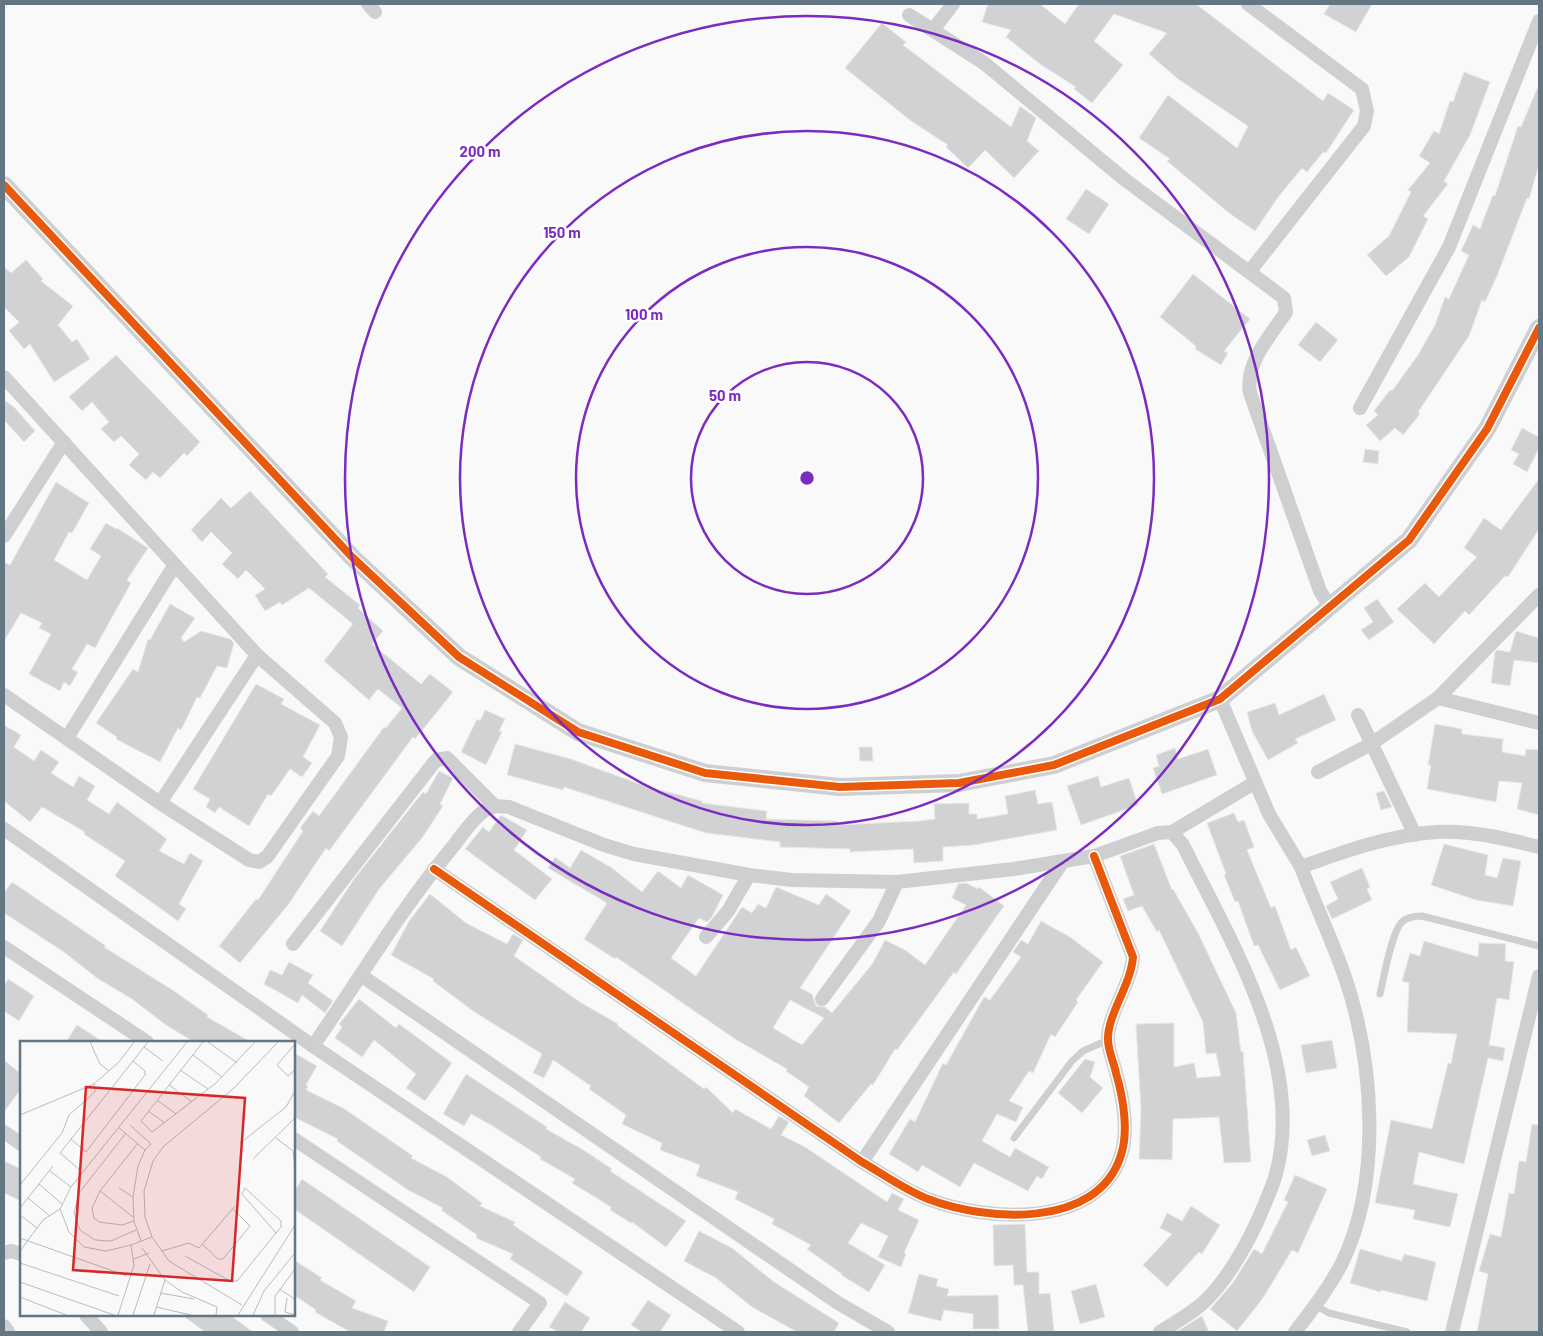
<svg xmlns="http://www.w3.org/2000/svg" width="1543" height="1336" viewBox="0 0 1543 1336" font-family="Barlow,sans-serif">
	<style>
		.building { fill: #d0d2d3; stroke: #e8e8e8; fill-rule: evenodd }
		.lines { fill: none; stroke-linecap: round; stroke-linejoin: round }
		.service { stroke: #cecfd0; stroke-width: 7 }
		.minor { stroke: #cecfd0; stroke-width: 14 }
		.tertiary { stroke: #cecfd0; stroke-width: 18 }
		.cycleway-casing { stroke: #fff; stroke-width: 11 }
		.cycleway { stroke: #e8590c; stroke-width: 8 }
		.ring { fill: none; stroke: #7b2cbf; stroke-width: 2.5 }
		.inset-road { fill: none; stroke: #b5bdc3; stroke-width: 1 }
		.view { fill: #d62828; fill-opacity: 0.15; stroke: #d62828; stroke-width: 2.5 }
		.inset-edge { fill: none; stroke: #657683; stroke-width: 2.5 }
		.centre { fill: #7b2cbf; stroke: #fff; stroke-width: 2.5 }
		.ring-label { font-size: 15px; text-anchor: middle; font-weight: bold; fill: #7b2cbf; stroke: #fff; stroke-width: 5; stroke-linejoin: round; paint-order: stroke }
	</style>
	<rect width="100%" height="100%" fill="#f9f9f9"/>
	<!-- building -->
	<g class="building">
		<path d="M988,4H1040L1065,24L1079,4H1196L1323,101L1328,93L1354,110L1326,153L1323,152L1307,172L1302,168L1279,196L1255,231L1229,213L1167,161L1170,159L1139,138L1168,95L1237,148L1248,126L1178,79L1149,54L1167,33L1114,14L1094,41L1123,65L1092,103L1074,89L1076,87L1040,64L1006,37L1011,30L982,22Z"/>
		<path d="M1330,4H1372L1356,32L1324,14Z"/>
		<path d="M882,23L906,42L903,45L1011,127L1020,106L1036,118L1027,141L1039,151L1014,178L985,150L968,168L946,147L948,145L911,121L845,68Z"/>
		<path d="M1464,72L1490,82L1470,135L1444,181L1448,184L1423,216L1428,219L1409,257L1386,276L1367,255L1389,236L1411,192L1408,190L1430,163L1419,156L1434,131L1439,134L1450,101L1453,102Z"/>
		<path d="M1539,84V165L1529,199L1527,198L1497,276L1485,302L1482,300L1469,336L1418,412L1420,414L1403,435L1395,428L1380,441L1366,425L1378,415L1374,411L1390,390L1392,391L1418,355L1435,325L1445,297L1449,299L1469,255L1461,251L1473,225L1480,229L1493,195L1495,196L1518,126L1521,127Z"/>
		<path d="M1086,189L1109,204L1089,234L1066,219Z"/>
		<path d="M26,260L43,279L41,281L73,306L58,325L72,342L77,339L90,359L54,382L30,344L24,349L9,331L19,322L4,307V267L11,273Z"/>
		<path d="M1193,274L1250,319L1224,351L1228,353L1221,365L1195,349L1196,346L1160,317Z"/>
		<path d="M1316,322L1338,340L1320,362L1298,345Z"/>
		<path d="M116,355L200,442L187,456L184,453L160,478L153,472L146,480L129,465L139,454L121,436L114,442L101,429L109,422L92,402L82,411L69,397Z"/>
		<path d="M4,400L14,407L35,431L24,442L4,420Z"/>
		<path d="M1522,428L1539,437V448L1527,472L1513,464L1519,454L1511,450Z"/>
		<path d="M1365,449L1379,451L1378,464L1363,462Z"/>
		<path d="M1539,479V529L1508,577L1505,576L1469,615L1465,611L1434,644L1397,609L1425,583L1439,597L1477,557L1464,548L1484,518L1501,530Z"/>
		<path d="M56,482L89,503L72,533L69,532L54,560L87,580L101,556L90,549L106,523L116,529L117,528L148,548L127,580L131,583L95,648L87,644L72,669L78,672L70,686L64,682L60,691L29,674L51,634L39,628L42,623L21,613L4,641V562L10,565Z"/>
		<path d="M250,491L328,574L325,577L360,605L358,608L383,631L372,644L421,684L430,674L453,692L415,739L413,737L329,851L326,848L288,905L240,963L219,946L256,899L258,900L303,831L300,828L313,811L319,816L384,727L386,728L402,708L378,689L369,700L324,661L353,624L309,588L282,605L280,602L265,611L255,595L265,589L246,570L238,579L222,564L232,553L211,532L202,542L191,530L221,498L231,508Z"/>
		<path d="M1377,599L1394,622L1369,640L1361,630L1373,622L1364,608Z"/>
		<path d="M170,604L195,618L181,638L184,642L201,631L230,639L234,643L227,668L217,666L200,698L197,697L181,730L178,728L160,762L116,739L117,737L96,723L133,669L138,672L148,639L150,640Z"/>
		<path d="M1516,631L1539,638V663L1514,660L1510,686L1491,683L1495,652L1497,650L1510,652Z"/>
		<path d="M256,684L284,699L281,704L320,725L303,757L312,763L302,777L290,769L271,796L268,794L249,826L219,807L215,813L206,807L210,799L193,789Z"/>
		<path d="M1324,694L1336,720L1295,739L1298,743L1268,760L1252,731L1247,712L1275,703L1279,715Z"/>
		<path d="M485,710L505,719L499,731L502,732L486,765L461,752L477,719L480,721Z"/>
		<path d="M1435,724L1462,729V734L1503,739L1502,752L1525,756L1526,749L1539,750V815L1517,809L1522,783L1499,781L1496,802L1427,789L1431,765H1428Z"/>
		<path d="M4,725L21,735L14,747L34,761L41,750L59,762L51,773L73,787L79,776L95,786L87,800L109,814L117,802L167,839L159,851L184,864L190,853L203,861L179,904L186,909L178,921L115,876L125,861L84,834L85,832L42,807L30,822L4,801Z"/>
		<path d="M515,744L571,759L645,786L702,801V803L767,811L766,819L837,821V825L919,821L935,819L934,804L969,803V814H977V819L1008,814L1005,796L1035,790L1038,804L1052,802L1057,830L974,845L943,847V861L914,863L913,849L850,852V849L780,847V842L706,833L564,787L563,790L507,775Z"/>
		<path d="M859,747H872L873,761H860Z"/>
		<path d="M1175,748L1178,759L1208,749L1217,775L1162,794L1153,768L1159,766L1156,755Z"/>
		<path d="M439,771L453,778L440,804L443,806L422,838L379,889L342,946L320,931L354,879L423,792L426,794Z"/>
		<path d="M1098,776L1101,787L1129,778L1138,805L1081,825L1067,786Z"/>
		<path d="M1384,791L1392,807L1381,810L1376,793Z"/>
		<path d="M1234,813L1238,822L1244,820L1254,847L1247,850L1271,908L1275,906L1291,950L1296,947L1310,976L1280,990L1258,945L1254,946L1238,901L1235,902L1224,875L1226,874L1207,823Z"/>
		<path d="M501,815L527,830L514,850L552,879L535,900L465,849L483,827L489,832Z"/>
		<path d="M1154,844L1172,890L1173,889L1198,933L1236,1013L1241,1052L1243,1051L1251,1162L1224,1163L1219,1117L1173,1119L1172,1160L1139,1159L1141,1110L1136,1024L1174,1023V1067L1194,1063L1197,1078L1221,1076L1216,1053L1206,1054L1203,1022L1159,930L1157,932L1142,906L1128,911L1123,899L1134,895L1120,856Z"/>
		<path d="M1444,844L1488,855L1485,875L1497,878L1503,858L1521,861L1513,906L1476,900L1431,885Z"/>
		<path d="M581,850L612,868L642,892L658,871L681,888L688,875L723,895L712,917L707,922L699,918L671,958L696,976L742,907L752,913L758,904L766,908L776,887L819,905L826,894L851,911L800,988L812,994L816,1006L825,1007L832,1013L873,963L885,940L905,950L925,965L966,905L952,898L958,884L966,883L978,889L979,887L1004,906L956,974L954,972L897,1050L895,1049L873,1085L871,1084L839,1123L804,1096L809,1087L786,1071L787,1069L735,1039L616,957L615,959L584,939L607,903L548,868L555,857L570,868ZM790,1000L824,1018L802,1045L773,1028Z"/>
		<path d="M1362,868L1370,887L1367,889L1372,900L1332,919L1326,906L1338,899L1330,882Z"/>
		<path d="M12,882L106,946L104,947L174,991L208,1015L207,1017L251,1042H194L166,1025L132,999L97,978L64,952L4,913V893Z"/>
		<path d="M430,894L466,923L507,944L513,934L523,940L514,956L580,1002L618,1024L617,1025L704,1089L706,1087L733,1113L735,1109L771,1129L779,1116L789,1122L781,1135L805,1147L887,1202L892,1193L904,1199L898,1210L919,1220L904,1253L906,1254L901,1267L878,1257L888,1236L861,1223L848,1243L885,1265L869,1292L841,1275L842,1274L807,1249L811,1245L772,1224L774,1219L735,1199L738,1192L696,1176L700,1165L660,1150L662,1143L622,1124L626,1115L589,1089L591,1086L553,1060L544,1078L533,1073L542,1054L473,1011L433,981L434,979L391,955L409,921Z"/>
		<path d="M1041,921L1070,937L1103,962L1076,1000L1078,1002L1055,1037L1051,1034L1033,1073L1029,1071L1009,1101L1023,1107L1016,1122L997,1114L982,1141L1010,1157L1015,1148L1049,1167L1042,1179L1037,1176L1028,1191L974,1163L960,1187L922,1165L918,1172L889,1154L910,1119L915,1122L943,1063L946,1065L984,997L990,1000L1021,957L1013,952L1021,940L1028,944Z"/>
		<path d="M1424,941L1478,957L1479,943L1506,944L1505,961L1514,962L1509,1000L1497,998L1489,1045L1505,1048L1503,1061L1488,1058L1464,1164L1419,1152L1413,1184L1458,1194L1450,1227L1413,1219L1415,1210L1375,1203L1391,1120L1432,1129L1448,1063L1451,1064L1457,1034L1407,1032L1409,983L1402,981L1410,953L1420,956Z"/>
		<path d="M289,962L313,975L308,983L333,1001L325,1013L302,995L298,1003L264,984L270,970L282,975Z"/>
		<path d="M8,979L34,996L19,1021L4,1011V986Z"/>
		<path d="M359,999L396,1028L399,1024L452,1063L425,1101L406,1088L416,1074L374,1040L362,1057L335,1038L342,1027L339,1024Z"/>
		<path d="M77,1025L103,1042H66Z"/>
		<path d="M1332,1040L1337,1068L1306,1073L1301,1045Z"/>
		<path d="M294,1053L317,1066L306,1085L308,1087L306,1090L343,1108L413,1156L411,1158L447,1177L482,1203L480,1206L515,1222L513,1225L583,1272L567,1296L510,1259L513,1254L476,1238L477,1235L441,1210L443,1208L408,1190L337,1141L338,1139L294,1117Z"/>
		<path d="M1085,1059L1095,1062L1090,1077L1103,1088L1082,1113L1058,1093Z"/>
		<path d="M4,1060L21,1074V1089L4,1112Z"/>
		<path d="M466,1074L547,1127L546,1129L585,1151L612,1169L610,1171L686,1221L666,1247L632,1222L631,1223L610,1210L611,1207L572,1183L575,1179L540,1159L541,1157L491,1125L471,1114L464,1126L443,1114Z"/>
		<path d="M1532,1124L1539,1125V1332H1477L1488,1274L1479,1271L1490,1234L1501,1237L1509,1193L1514,1194L1519,1161L1526,1162Z"/>
		<path d="M1325,1135L1330,1151L1312,1156L1307,1140Z"/>
		<path d="M4,1161L21,1169V1201L4,1193Z"/>
		<path d="M1295,1175L1327,1189L1298,1253L1292,1250L1263,1298L1237,1331L1210,1309L1232,1284L1254,1249L1262,1254L1288,1202L1284,1200Z"/>
		<path d="M302,1179L430,1267L414,1292L294,1209V1192Z"/>
		<path d="M1191,1206L1220,1225L1202,1254L1199,1252L1167,1287L1143,1265L1172,1234L1160,1228L1167,1213L1182,1221Z"/>
		<path d="M1025,1224L1027,1272H1039V1294L1050,1293L1054,1331L1028,1332L1023,1285H1014L1013,1265L994,1266L993,1225Z"/>
		<path d="M699,1231L732,1248L774,1282L839,1323L834,1332H797L752,1307L716,1278L684,1261Z"/>
		<path d="M1360,1249L1402,1261L1404,1254L1436,1262L1427,1301L1381,1290L1380,1292L1350,1283Z"/>
		<path d="M294,1260L322,1278L320,1280L356,1301L352,1308L388,1321L384,1332H350L315,1312L316,1310L294,1295Z"/>
		<path d="M919,1274L938,1279L936,1286L949,1289L947,1296L998,1295L999,1329H973V1314L944,1310L941,1321L908,1313Z"/>
		<path d="M1096,1284L1105,1317L1080,1324L1071,1291Z"/>
		<path d="M648,1300L671,1315L660,1332H642L631,1325Z"/>
		<path d="M565,1302L590,1318L581,1332H558L549,1327Z"/>
		<path d="M182,1315H230L253,1332H205Z"/>
		<path d="M1202,1316L1209,1332H1176L1200,1317Z"/>
	</g>
	<g class="lines">
		<!-- service -->
		<g class="service">
			<path d="M1380,994C1384,977 1391,935 1401,923C1406,917 1415,916 1422,916L1539,946"/>
			<path d="M1014,1138L1072,1061L1083,1051L1108,1040"/>
			<path d="M1316,1306L1329,1313L1407,1332"/>
		</g>
		<!-- minor -->
		<g class="minor">
			<path d="M368,4L375,12"/>
			<path d="M1248,4L1362,89L1367,111L1364,126L1250,271"/>
			<path d="M909,15L984,63L1124,179L1284,298L1286,312C1270,337 1245,362 1250,393L1320,591L1330,607"/>
			<path d="M933,30L953,4"/>
			<path d="M4,377L257,655L335,723L341,737L338,756L267,857L259,862L249,860L160,803L4,695"/>
			<path d="M1360,408L1449,247L1539,21"/>
			<path d="M4,536L64,442"/>
			<path d="M1438,698L1539,723"/>
			<path d="M1220,699L1269,814L1301,867C1345,851 1390,835 1437,832C1471,830 1507,839 1539,847"/>
			<path d="M1358,715L1415,835"/>
			<path d="M67,738L174,566"/>
			<path d="M1318,772L1371,744L1438,698L1539,595"/>
			<path d="M160,803L257,655"/>
			<path d="M4,829L313,1046L738,1332"/>
			<path d="M434,869L862,1162C883,1174 905,1190 928,1199C985,1221 1098,1230 1121,1155C1129,1131 1123,1097 1116,1073C1114,1063 1108,1050 1108,1040C1107,1015 1131,985 1133,957L1094,856"/>
			<path d="M706,937L728,911L749,875"/>
			<path d="M293,944L436,760L447,758L495,806"/>
			<path d="M4,947L147,1042"/>
			<path d="M362,976L838,1303L888,1332"/>
			<path d="M822,999L879,921L897,882"/>
			<path d="M313,1046C359,980 400,910 451,849C461,837 471,820 484,811C492,805 499,806 509,807L604,845L634,854L749,875L792,880L897,882L1014,869L1094,856L1158,833L1172,832L1254,783"/>
			<path d="M4,1132L21,1144"/>
			<path d="M294,1139L540,1303L519,1332"/>
			<path d="M862,1162L1063,861"/>
			<path d="M4,1253L11,1251L21,1254"/>
			<path d="M86,1315L101,1332"/>
			<path d="M267,1315L292,1332"/>
			<path d="M4,1326L8,1332"/>
			<path d="M1160,1332C1174,1323 1191,1314 1204,1302C1227,1280 1245,1248 1258,1220C1264,1205 1272,1189 1276,1174C1306,1063 1230,940 1183,845L1172,832"/>
			<path d="M1295,1332C1312,1310 1329,1288 1342,1263C1382,1180 1374,1063 1345,977C1332,940 1315,904 1301,867"/>
			<path d="M1452,1332L1539,976"/>
		</g>
		<!-- tertiary -->
		<path class="tertiary" d="M4,185L352,557L459,657L578,732L705,773L840,787L959,783L1054,765L1220,699L1409,540L1487,429L1539,328"/>
		<defs>
			<g id="cycleway">
				<path d="M4,185L352,557L459,657L578,732L705,773L840,787L959,783L1054,765L1220,699L1409,540L1487,429L1539,328"/>
				<path d="M434,869L862,1162C883,1174 905,1190 928,1199C985,1221 1098,1230 1121,1155C1129,1131 1123,1097 1116,1073C1114,1063 1108,1050 1108,1040C1107,1015 1131,985 1133,957L1094,856"/>
			</g>
		</defs>
		<!-- cycleway casing -->
		<use href="#cycleway" class="cycleway-casing"/>
		<!-- cycleway -->
		<use href="#cycleway" class="cycleway"/>
	</g>
	<!-- distance rings -->
	<g class="ring">
		<circle cx="807" cy="478" r="116"/>
		<circle cx="807" cy="478" r="231"/>
		<circle cx="807" cy="478" r="347"/>
		<circle cx="807" cy="478" r="462"/>
	</g>
	<!-- overview -->
	<g transform="translate(20 1041)">
		<rect width="275" height="275" fill="#f9f9f9"/>
		<path class="inset-road" d="M70,1L80,23L89,30M183,1L121,80L132,91L196,42L235,1M188,1L217,22M275,3L257,24L268,35L275,29M124,6L143,20M173,14L202,36M160,29L188,48M149,44L172,61M137,59L156,73M128,70L145,82M0,74L74,43L99,21L114,1M110,84L131,103L125,109M98,86L125,109L118,125L113,156L114,180L121,200M106,92L59,152L54,172L60,189L75,199L91,200L116,189M256,97L273,110L275,126M51,98L66,111L125,34V30L113,20M220,102L266,66L275,50M233,118L275,77M60,129L40,112L128,1M30,130L51,146M19,143L42,163M0,144L42,92L49,74L75,51L74,43M99,147L113,156M80,150L113,176M8,157L30,175M0,167L33,125M40,168L49,191L64,206L86,210L111,204M0,174L17,187M114,180L102,184L79,181L74,177L72,167L80,150L118,102M0,197L107,235M182,203L198,218H203L230,185L213,168M122,207L145,239L162,251L197,266L196,274M0,210L23,179L40,168L51,146L167,1M142,210L169,202L179,207L215,165M165,215L210,240H217L256,192L222,153L225,147L261,180V186L256,192M114,218L129,212M0,222L99,255M0,241L94,274M259,248L275,258M140,252L174,258M0,256L46,274M267,257L265,271L275,274M222,264L149,220L132,196L125,176L124,150L133,120L143,106L214,47L258,1M136,266L171,274M98,274L114,224L111,204L132,196M113,274L130,223M134,274L145,239M218,274L275,184M233,274L244,250L275,212M255,274V255L275,228"/>
		<path class="view" d="M66,46L225,57L212,240L53,229Z"/>
		<rect width="275" height="275" class="inset-edge"/>
	</g>
	<circle cx="807" cy="478" r="8" class="centre"/>
	<g class="ring-label">
		<text x="480" y="157">200 m</text>
		<text x="562" y="238">150 m</text>
		<text x="644" y="320">100 m</text>
		<text x="725" y="401">50 m</text>
	</g>
	<!-- border -->
	<rect width="1543" height="1336" fill="none" stroke="#657683" stroke-width="10"/>
</svg>
